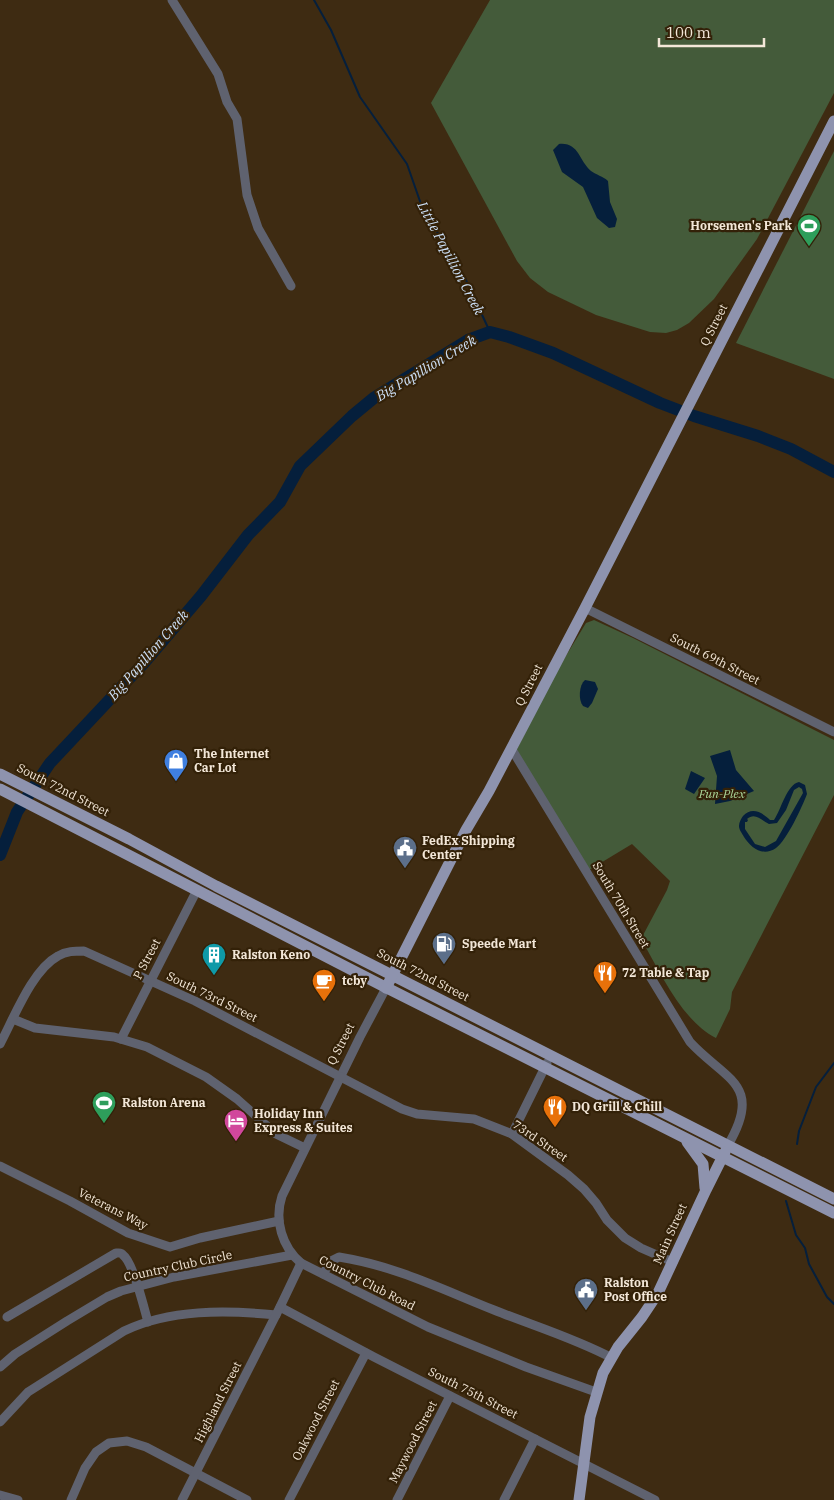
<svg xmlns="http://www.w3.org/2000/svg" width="834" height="1500" viewBox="0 0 834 1500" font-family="'IBM Plex Serif',serif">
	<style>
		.green { fill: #445b3a }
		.water { fill: #051f3c; fill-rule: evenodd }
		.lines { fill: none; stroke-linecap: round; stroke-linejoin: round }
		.stream { stroke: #051f3c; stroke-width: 2 }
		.river { stroke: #051f3c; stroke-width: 12 }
		.minor { stroke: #5f626f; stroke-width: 9 }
		.major { stroke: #8e93ae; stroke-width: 11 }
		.labels { text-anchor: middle; stroke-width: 4.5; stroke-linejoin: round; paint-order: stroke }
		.poi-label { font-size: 12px; font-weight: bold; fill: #f3e7d8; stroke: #332108; text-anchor: start }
		.street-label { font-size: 12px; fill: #f3e7d8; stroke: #332108 }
		.park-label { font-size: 12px; font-style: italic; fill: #abd699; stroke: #332108 }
		.water-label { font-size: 14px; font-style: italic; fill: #cde0f7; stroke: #332108 }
	</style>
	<rect width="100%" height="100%" fill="#3e2b12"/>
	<!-- green -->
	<g class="green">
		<path d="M490,0H834V93L757,239L714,299L689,323L677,330L666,333L650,332L596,315L548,292L530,278L517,261L431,103Z"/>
		<path d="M834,151V379L736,343Z"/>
		<path d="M594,620L633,638L834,740V795L732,992L730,1009L716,1038C681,1020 661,973 641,939L667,890L670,881L632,844L589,870L516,751L553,677L586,623Z"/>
	</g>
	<!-- water -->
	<g class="water">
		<path d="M559,144C579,142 579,161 591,171C596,175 603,176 608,181L610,202L617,219L615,227L609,228L597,218L583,187L562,172L553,150Z"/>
		<path d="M585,680L595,682L598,689L592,703L588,708L583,706C578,700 579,685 585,680Z"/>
		<path d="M730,750L736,770L754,791L730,801L715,804L717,776L710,756Z"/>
		<path d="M691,771L705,778L694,794L685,789Z"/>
		<path d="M799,782L805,785L807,794C802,807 787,840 776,848C763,857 751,848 744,837C742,833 739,830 739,826C739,822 741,819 743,816C752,806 763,813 770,820H774C781,810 787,784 799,782ZM799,787L802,789L803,793L776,841L765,847L755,844L745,829V822H747L748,820L747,819C755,812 761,820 769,824L777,823L786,810L794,790Z"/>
	</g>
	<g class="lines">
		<!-- stream -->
		<g class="stream">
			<path d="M314,0L331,30L360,97L407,164L422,207L465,278L490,332"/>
			<path d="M797,1144L799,1131L816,1087L834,1063"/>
			<path d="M786,1201L796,1235L805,1248L809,1264L827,1297L834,1304"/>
		</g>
		<!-- river -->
		<path class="river" d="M0,855L17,812L50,763L143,664L201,596L248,535L280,502L300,466L352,416L375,397L468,340L490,332L509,337L553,353L660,403L694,416L758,436L791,449L834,472"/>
		<!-- minor -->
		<g class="minor">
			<path d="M172,0L218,74L227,102L237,119L247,195L258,228L291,286"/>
			<path d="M585,608L834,732"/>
			<path d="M511,748L690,1042C725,1080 764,1084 728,1145"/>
			<path d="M386,988L360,1037L282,1196C274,1220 282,1247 301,1263L428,1327L526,1367L596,1392"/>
			<path d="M13,1019L35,1028L114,1037L147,1047L206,1077L237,1099L276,1134L305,1148"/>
			<path d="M121,1039L197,890"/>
			<path d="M0,1044C14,1018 32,970 58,956C66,951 75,951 84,951L195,1001L402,1109L417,1114L474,1119L512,1134L568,1175L584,1189L596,1203L607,1220L625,1238L641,1248L673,1262"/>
			<path d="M512,1134L547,1063"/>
			<path d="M0,1166L70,1201L128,1233L170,1247L200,1238L279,1221"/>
			<path d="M323,1274L331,1261L339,1257C396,1266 441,1289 494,1310C534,1326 574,1338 612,1358"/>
			<path d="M280,1307L374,1357L655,1500"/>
			<path d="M7,1317L116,1253C119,1253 121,1252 123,1255C133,1262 144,1308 148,1322"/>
			<path d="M0,1367L15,1354L67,1321L107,1297L121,1291L174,1277L292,1255"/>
			<path d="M0,1422L28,1392L124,1331C170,1309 226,1310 276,1315"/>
			<path d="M0,1495L18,1500"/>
			<path d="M71,1500L85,1468L96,1452L109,1443L127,1441L146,1447L247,1500"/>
			<path d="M182,1500L280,1307L301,1263"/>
			<path d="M289,1500L366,1353"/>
			<path d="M397,1500L450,1396"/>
			<path d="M504,1500L535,1439"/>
		</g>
		<!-- major -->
		<g class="major">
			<path d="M0,774L129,839L216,886L834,1199"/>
			<path d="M0,789C129,854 256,922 385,987C534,1063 685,1137 834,1213"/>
			<path d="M386,988L466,830L489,791L585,608L834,121"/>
			<path d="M687,1142L703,1164L705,1188"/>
			<path d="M579,1500L590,1417L603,1373L618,1347L642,1317L658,1293L706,1190L725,1152"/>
		</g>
	</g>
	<!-- icons -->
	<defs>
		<symbol id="stadium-pin" viewBox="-11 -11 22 30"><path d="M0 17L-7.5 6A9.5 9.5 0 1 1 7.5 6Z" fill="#2e9e5b" stroke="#332108"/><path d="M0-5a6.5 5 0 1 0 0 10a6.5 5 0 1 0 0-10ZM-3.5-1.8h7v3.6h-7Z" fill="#fff"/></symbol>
		<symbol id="shop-pin" viewBox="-11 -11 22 30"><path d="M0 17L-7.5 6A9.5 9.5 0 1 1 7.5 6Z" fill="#3f7fe0" stroke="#332108"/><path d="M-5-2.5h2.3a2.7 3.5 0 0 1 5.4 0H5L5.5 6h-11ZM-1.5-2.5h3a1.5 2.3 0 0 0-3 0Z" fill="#fff"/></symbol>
		<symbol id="civic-pin" viewBox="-11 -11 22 30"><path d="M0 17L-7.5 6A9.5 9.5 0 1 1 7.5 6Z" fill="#5c6f8a" stroke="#332108"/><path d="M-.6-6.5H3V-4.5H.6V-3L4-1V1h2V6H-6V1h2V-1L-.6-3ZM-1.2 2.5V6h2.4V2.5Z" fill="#fff"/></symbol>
		<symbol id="fuel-pin" viewBox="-11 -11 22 30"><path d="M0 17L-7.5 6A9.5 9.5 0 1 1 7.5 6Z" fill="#5c6f8a" stroke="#332108"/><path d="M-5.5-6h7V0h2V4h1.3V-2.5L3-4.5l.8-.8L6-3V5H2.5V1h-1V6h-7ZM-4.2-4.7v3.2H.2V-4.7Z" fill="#fff"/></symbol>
		<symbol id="building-pin" viewBox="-11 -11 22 30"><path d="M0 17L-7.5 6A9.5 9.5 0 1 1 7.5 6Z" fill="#0f9aa8" stroke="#332108"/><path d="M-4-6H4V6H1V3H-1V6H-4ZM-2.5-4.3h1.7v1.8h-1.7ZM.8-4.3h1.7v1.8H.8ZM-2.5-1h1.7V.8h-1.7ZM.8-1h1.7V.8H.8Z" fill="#fff"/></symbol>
		<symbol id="restaurant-pin" viewBox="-11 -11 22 30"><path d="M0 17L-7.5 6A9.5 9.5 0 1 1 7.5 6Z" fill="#e8710a" stroke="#332108"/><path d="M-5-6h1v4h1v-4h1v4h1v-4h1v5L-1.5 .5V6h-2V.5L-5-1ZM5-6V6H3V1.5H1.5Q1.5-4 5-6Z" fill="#fff"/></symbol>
		<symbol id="cafe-pin" viewBox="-11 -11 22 30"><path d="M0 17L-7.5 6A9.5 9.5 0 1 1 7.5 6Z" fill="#e8710a" stroke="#332108"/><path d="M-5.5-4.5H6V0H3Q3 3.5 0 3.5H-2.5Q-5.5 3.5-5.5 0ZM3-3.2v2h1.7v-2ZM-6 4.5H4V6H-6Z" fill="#fff"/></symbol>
		<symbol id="hotel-pin" viewBox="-11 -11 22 30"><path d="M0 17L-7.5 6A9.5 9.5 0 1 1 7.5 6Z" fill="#d1479c" stroke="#332108"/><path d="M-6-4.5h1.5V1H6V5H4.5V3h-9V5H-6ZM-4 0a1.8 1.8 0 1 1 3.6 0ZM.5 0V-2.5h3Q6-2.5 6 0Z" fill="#fff"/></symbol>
	</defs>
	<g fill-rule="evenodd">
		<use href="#stadium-pin" x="795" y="212" width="28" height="38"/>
		<use href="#shop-pin" x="162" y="747" width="28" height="38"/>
		<use href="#civic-pin" x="391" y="834" width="28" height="38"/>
		<use href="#fuel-pin" x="430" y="930" width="28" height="38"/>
		<use href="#building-pin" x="200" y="941" width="28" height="38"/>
		<use href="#restaurant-pin" x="591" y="959" width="28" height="38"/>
		<use href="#cafe-pin" x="310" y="967" width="28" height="38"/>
		<use href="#stadium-pin" x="90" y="1089" width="28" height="38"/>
		<use href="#restaurant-pin" x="541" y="1093" width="28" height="38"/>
		<use href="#hotel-pin" x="222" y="1107" width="28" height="38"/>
		<use href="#civic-pin" x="572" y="1276" width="28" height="38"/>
	</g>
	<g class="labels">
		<!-- poi labels -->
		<g class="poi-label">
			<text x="792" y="230" text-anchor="end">Horsemen's Park</text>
			<text x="194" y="758">The Internet<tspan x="194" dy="14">Car Lot</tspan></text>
			<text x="422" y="845">FedEx Shipping<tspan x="422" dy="14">Center</tspan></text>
			<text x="462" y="948">Speede Mart</text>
			<text x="232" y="959">Ralston Keno</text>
			<text x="622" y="977">72 Table &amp; Tap</text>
			<text x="342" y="985">tcby</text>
			<text x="122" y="1107">Ralston Arena</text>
			<text x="572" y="1111">DQ Grill &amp; Chill</text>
			<text x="254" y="1118">Holiday Inn<tspan x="254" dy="14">Express &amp; Suites</tspan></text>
			<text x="604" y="1287">Ralston<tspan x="604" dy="14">Post Office</tspan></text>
		</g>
		<!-- street labels -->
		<g class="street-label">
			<text transform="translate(714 325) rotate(-63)" y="4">Q Street</text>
			<text transform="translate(715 659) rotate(27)" y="4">South 69th Street</text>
			<text transform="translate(529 685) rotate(-63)" y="4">Q Street</text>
			<text transform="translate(63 790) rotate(27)" y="4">South 72nd Street</text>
			<text transform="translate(621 905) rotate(59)" y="4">South 70th Street</text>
			<text transform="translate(147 959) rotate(-62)" y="4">P Street</text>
			<text transform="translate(423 975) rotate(27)" y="4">South 72nd Street</text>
			<text transform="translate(212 997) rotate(26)" y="4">South 73rd Street</text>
			<text transform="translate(341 1044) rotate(-63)" y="4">Q Street</text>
			<text transform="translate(540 1141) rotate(34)" y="4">73rd Street</text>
			<text transform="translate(113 1209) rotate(27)" y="4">Veterans Way</text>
			<text transform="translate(670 1234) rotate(-66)" y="4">Main Street</text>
			<text transform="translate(178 1266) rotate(-12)" y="4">Country Club Circle</text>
			<text transform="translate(367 1283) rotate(27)" y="4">Country Club Road</text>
			<text transform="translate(473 1393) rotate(27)" y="4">South 75th Street</text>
			<text transform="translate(218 1402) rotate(-63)" y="4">Highland Street</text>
			<text transform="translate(316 1420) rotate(-63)" y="4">Oakwood Street</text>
			<text transform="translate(413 1442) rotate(-63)" y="4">Maywood Street</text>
		</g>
		<!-- park labels -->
		<g class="park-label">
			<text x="722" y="798">Fun-Plex</text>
		</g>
		<!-- water labels -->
		<g class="water-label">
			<text transform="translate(451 258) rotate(62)" y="5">Little Papillion Creek</text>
			<text transform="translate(426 368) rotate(-31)" y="5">Big Papillion Creek</text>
			<text transform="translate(148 655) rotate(-49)" y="5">Big Papillion Creek</text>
		</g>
	</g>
	<!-- scale -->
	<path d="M659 38v8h105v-8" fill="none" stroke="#f3e7d8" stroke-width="2.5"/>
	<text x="666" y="38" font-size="15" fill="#f3e7d8" stroke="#332108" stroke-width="4" paint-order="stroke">100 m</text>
</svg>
